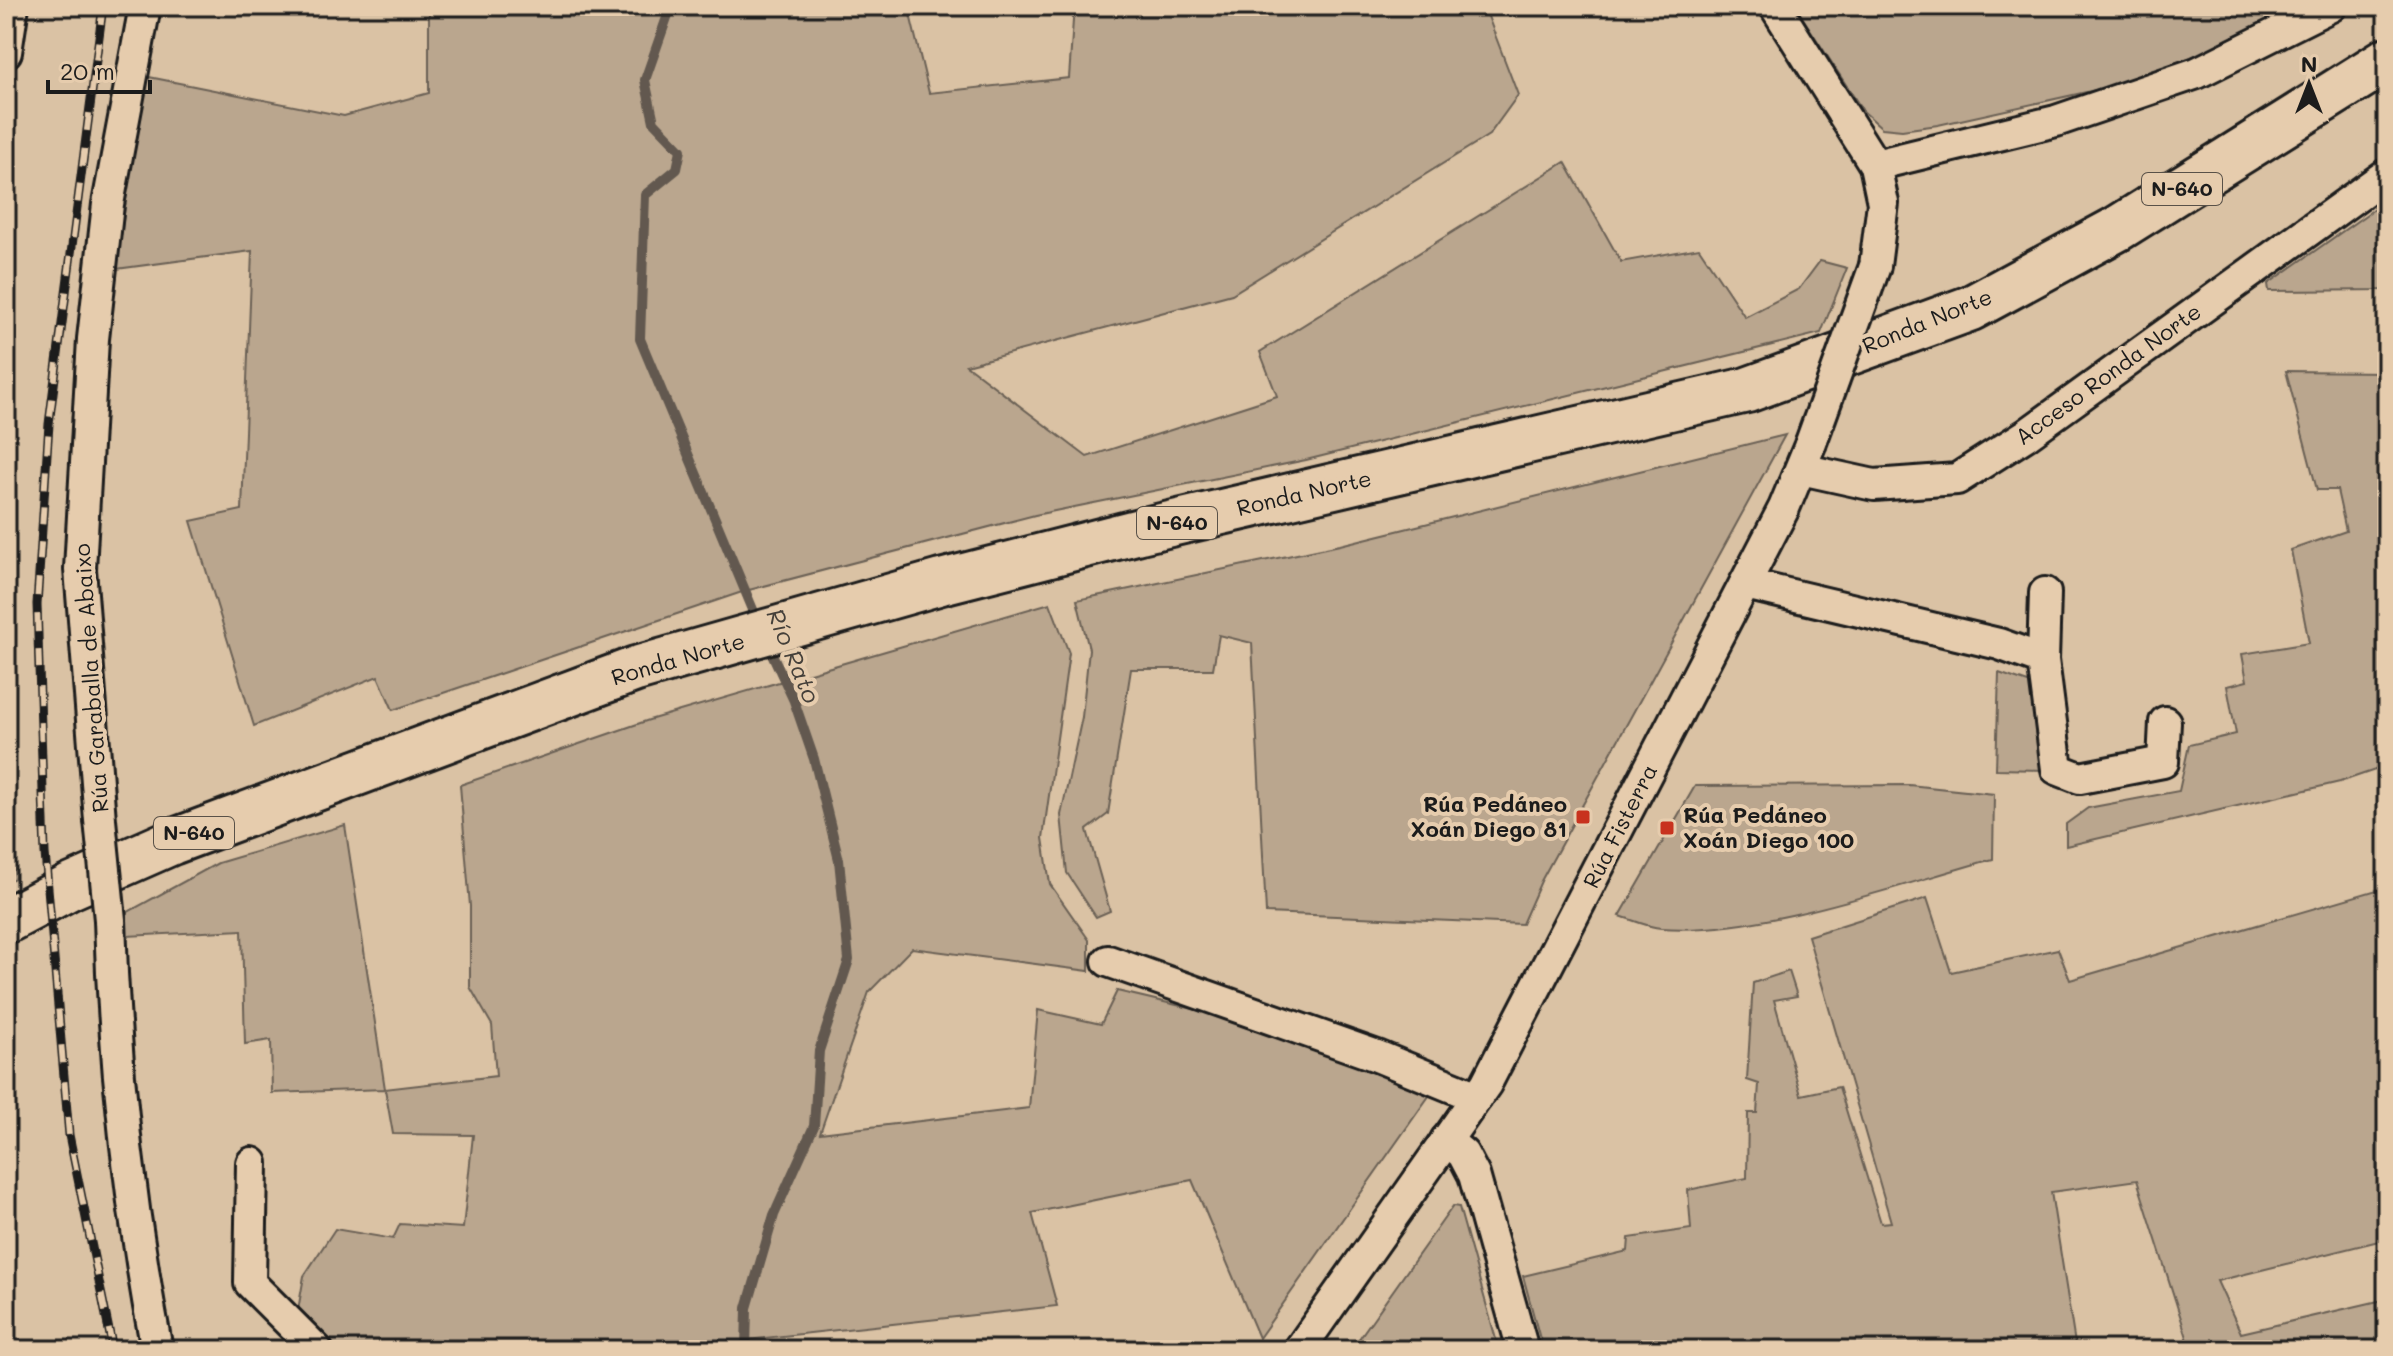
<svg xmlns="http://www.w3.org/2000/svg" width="2393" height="1356" viewBox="0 0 2393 1356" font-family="Mali,sans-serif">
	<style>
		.green { fill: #baa68e; stroke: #6b6155; stroke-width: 2 }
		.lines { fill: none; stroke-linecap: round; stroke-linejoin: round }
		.stream { stroke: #62594f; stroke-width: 10 }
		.street-casing { stroke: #1c1c1c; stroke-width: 36 }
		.highway-casing { stroke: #1c1c1c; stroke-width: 50 }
		.street { stroke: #e6ccad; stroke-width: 30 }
		.highway { stroke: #e6ccad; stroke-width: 44 }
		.rail-casing { stroke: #1c1c1c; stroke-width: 9 }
		.rail { stroke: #e6ccad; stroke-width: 6; stroke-dasharray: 18; stroke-linecap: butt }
		.street-bridge-casing { stroke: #1c1c1c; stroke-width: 36; stroke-linecap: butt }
		.street-bridge { stroke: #e6ccad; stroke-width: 30 }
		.poi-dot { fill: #c8321e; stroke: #e6ccad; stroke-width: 3 }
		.labels { text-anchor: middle; stroke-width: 8; stroke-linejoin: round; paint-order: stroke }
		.shield { fill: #e6ccad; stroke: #595148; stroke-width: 2 }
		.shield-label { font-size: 20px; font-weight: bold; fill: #1c1c1c }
		.street-label { font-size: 22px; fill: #1c1c1c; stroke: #e6ccad }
		.poi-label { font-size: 22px; font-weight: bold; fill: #1c1c1c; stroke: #e6ccad; text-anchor: end }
		.water-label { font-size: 24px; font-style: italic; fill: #45403a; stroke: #e6ccad }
	</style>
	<rect width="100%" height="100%" fill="#dac2a4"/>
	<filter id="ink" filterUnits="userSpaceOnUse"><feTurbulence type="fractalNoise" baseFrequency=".0125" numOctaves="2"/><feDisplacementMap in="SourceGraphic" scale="16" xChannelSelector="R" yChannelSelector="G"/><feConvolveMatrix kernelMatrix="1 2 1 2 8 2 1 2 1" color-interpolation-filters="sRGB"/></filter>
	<g filter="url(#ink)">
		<!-- green -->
		<g class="green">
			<path d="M429,6H908L929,93L1069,78L1074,6H1484L1518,95L1489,135L1232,294L966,365L1087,457L1277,396L1260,352L1565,162L1621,262L1699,248L1745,317L1799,289L1820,261L1847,268L1821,333L1306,460L1035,515L745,591L393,710L378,676L254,726L191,521L242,510L252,251L116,269L144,76L344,116L429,93Z"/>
			<path d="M1795,6H2295L2238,39L2118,85L1938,125L1902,130L1882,128L1863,111Z"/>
			<path d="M2387,200V290L2269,291L2268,284Z"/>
			<path d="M2286,371L2387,372V766L2340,782L2066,846V824L2088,808L2179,791L2189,745L2236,734L2227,686L2247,681L2242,654L2309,643L2291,550L2346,531L2337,490H2317Z"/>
			<path d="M1785,435L1541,881L1522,924L1266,913L1252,643L1219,635L1213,669H1131L1108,814L1087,830L1110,911L1096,917L1067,873L1061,815L1082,717L1089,649L1077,600L1340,545Z"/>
			<path d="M1050,603L1069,653L1043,838L1050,884L1089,940V971L912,948L869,992L820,1133L1029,1108L1038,1010L1101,1024L1117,991L1219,1015L1436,1086L1259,1338L1192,1180L1032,1213L1057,1306L747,1340L746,1350H332L297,1316L304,1276L335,1229L393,1239L400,1224L463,1228L473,1135L393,1134L385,1089L272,1093L271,1040L245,1044L242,930L127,936L126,913L218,863L345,825L385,1089L496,1076L492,1025L470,987V906L460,785L649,720Z"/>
			<path d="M1999,673L2034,685L2047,770L1996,769Z"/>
			<path d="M6,772L15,878L6,882Z"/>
			<path d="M1909,785L1994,794L1993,859C1898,885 1759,936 1661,928C1648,927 1633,920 1620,916L1695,786Z"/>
			<path d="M2387,887V1239L2217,1281L2241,1333L2387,1299V1350H2191L2137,1180L2051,1192L2076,1350H1636L1635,1343L1594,1350H1543L1523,1276L1628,1251L1629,1238L1691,1229L1688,1190L1747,1178L1748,1113H1757L1759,1084L1747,1080L1753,983L1789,971L1797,996L1774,1000L1801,1095L1839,1087L1881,1223L1891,1222L1808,936L1927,898L1951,972L2058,949L2070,980Z"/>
			<path d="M1453,1206L1459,1207L1499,1350H1351Z"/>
		</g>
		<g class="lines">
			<!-- stream -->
			<g class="stream">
				<path d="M671,6L645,80L654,122L681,150L677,169L645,195L640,339L759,624"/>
				<path d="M746,1350L747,1308L774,1215L814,1126L819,1051L849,960L839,860L814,759L794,701L767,643"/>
			</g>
			<defs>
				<g id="street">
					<path d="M1775,6L1875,165L1883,203L1875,266"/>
					<path d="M6,52L13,6"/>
					<path d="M1875,165L2056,121L2197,73L2331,6"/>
					<path d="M1801,469L1874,485L1957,479L2026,435L2387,174"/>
					<path d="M1745,584L1999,644L2043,660L2057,769L2080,778L2163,762L2165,722"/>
					<path d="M2043,660L2045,593"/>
					<path d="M100,820L80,569L93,339L108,204L145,6"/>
					<path d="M110,920C114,1064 130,1208 157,1350"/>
					<path d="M1108,961L1377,1056L1477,1097"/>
					<path d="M1446,1140L1463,1154L1474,1175L1523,1350"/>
					<path d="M252,1163L250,1283L317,1350"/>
					<path d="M1299,1350L1486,1084L1784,508L1810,445"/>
				</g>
				<path id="highway" d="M6,921L70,887L172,842L636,669L941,582L1140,531L1747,390L1971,308L2117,229L2387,60"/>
			</defs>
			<!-- street casing -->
			<use href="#street" class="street-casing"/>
			<!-- highway casing -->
			<use href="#highway" class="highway-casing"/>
			<!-- street -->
			<use href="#street" class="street"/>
			<!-- highway -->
			<use href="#highway" class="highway"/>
			<defs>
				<path id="rail" d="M103,6L49,424L37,604L45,853L69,1135L113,1350"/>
			</defs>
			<!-- rail casing -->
			<use href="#rail" class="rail-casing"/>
			<!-- rail -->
			<use href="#rail" class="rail"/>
			<defs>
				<g id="street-bridge">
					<path d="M1810,445L1875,266"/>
					<path d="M100,820L110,920"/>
				</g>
			</defs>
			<!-- street-bridge casing -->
			<use href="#street-bridge" class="street-bridge-casing"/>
			<!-- street-bridge -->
			<use href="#street-bridge" class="street-bridge"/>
		</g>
	</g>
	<!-- markers -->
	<g class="poi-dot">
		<rect x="1575" y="809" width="16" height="16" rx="4"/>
		<rect x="1659" y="820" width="16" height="16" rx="4"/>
	</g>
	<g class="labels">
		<!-- shield labels -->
		<g class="shield">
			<rect x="2142" y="173" width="80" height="32" rx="6"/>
			<rect x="1137" y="507" width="80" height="32" rx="6"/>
			<rect x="154" y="817" width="80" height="32" rx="6"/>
		</g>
		<g class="shield-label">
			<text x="2182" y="196">N-640</text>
			<text x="1177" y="530">N-640</text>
			<text x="194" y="840">N-640</text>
		</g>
		<!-- street labels -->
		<g class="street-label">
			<text transform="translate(1927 321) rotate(-22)" y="8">Ronda Norte</text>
			<text transform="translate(2108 374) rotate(-36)" y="8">Acceso Ronda Norte</text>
			<text transform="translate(1304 493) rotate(-13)" y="8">Ronda Norte</text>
			<text transform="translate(678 659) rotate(-16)" y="8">Ronda Norte</text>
			<text transform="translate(91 678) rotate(-94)" y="8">Rúa Garaballa de Abaixo</text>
			<text transform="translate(1620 826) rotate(-63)" y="8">Rúa Fisterra</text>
		</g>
		<!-- poi labels -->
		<g class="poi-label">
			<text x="1567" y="812">Rúa Pedáneo<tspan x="1567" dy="25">Xoán Diego 81</tspan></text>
			<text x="1683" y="823" text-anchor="start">Rúa Pedáneo<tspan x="1683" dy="25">Xoán Diego 100</tspan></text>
		</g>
		<!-- water labels -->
		<g class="water-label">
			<text transform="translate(793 656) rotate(67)" y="8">Río Rato</text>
		</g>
	</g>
	<!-- margin -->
	<rect width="2393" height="1356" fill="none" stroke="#e6ccad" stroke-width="32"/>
	<rect x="16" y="16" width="2361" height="1324" fill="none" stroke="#1c1c1c" stroke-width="3" filter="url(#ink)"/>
	<!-- north arrow -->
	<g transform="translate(2309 84)" stroke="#e6ccad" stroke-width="6" paint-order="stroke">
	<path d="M0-6L14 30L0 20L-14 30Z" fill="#1c1c1c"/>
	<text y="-12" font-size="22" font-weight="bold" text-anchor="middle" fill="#1c1c1c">N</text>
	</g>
	<!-- scale -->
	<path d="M48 80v12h102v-12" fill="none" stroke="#1c1c1c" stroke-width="4"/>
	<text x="60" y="80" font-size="24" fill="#1c1c1c" stroke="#e6ccad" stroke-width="6" paint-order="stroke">20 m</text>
</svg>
